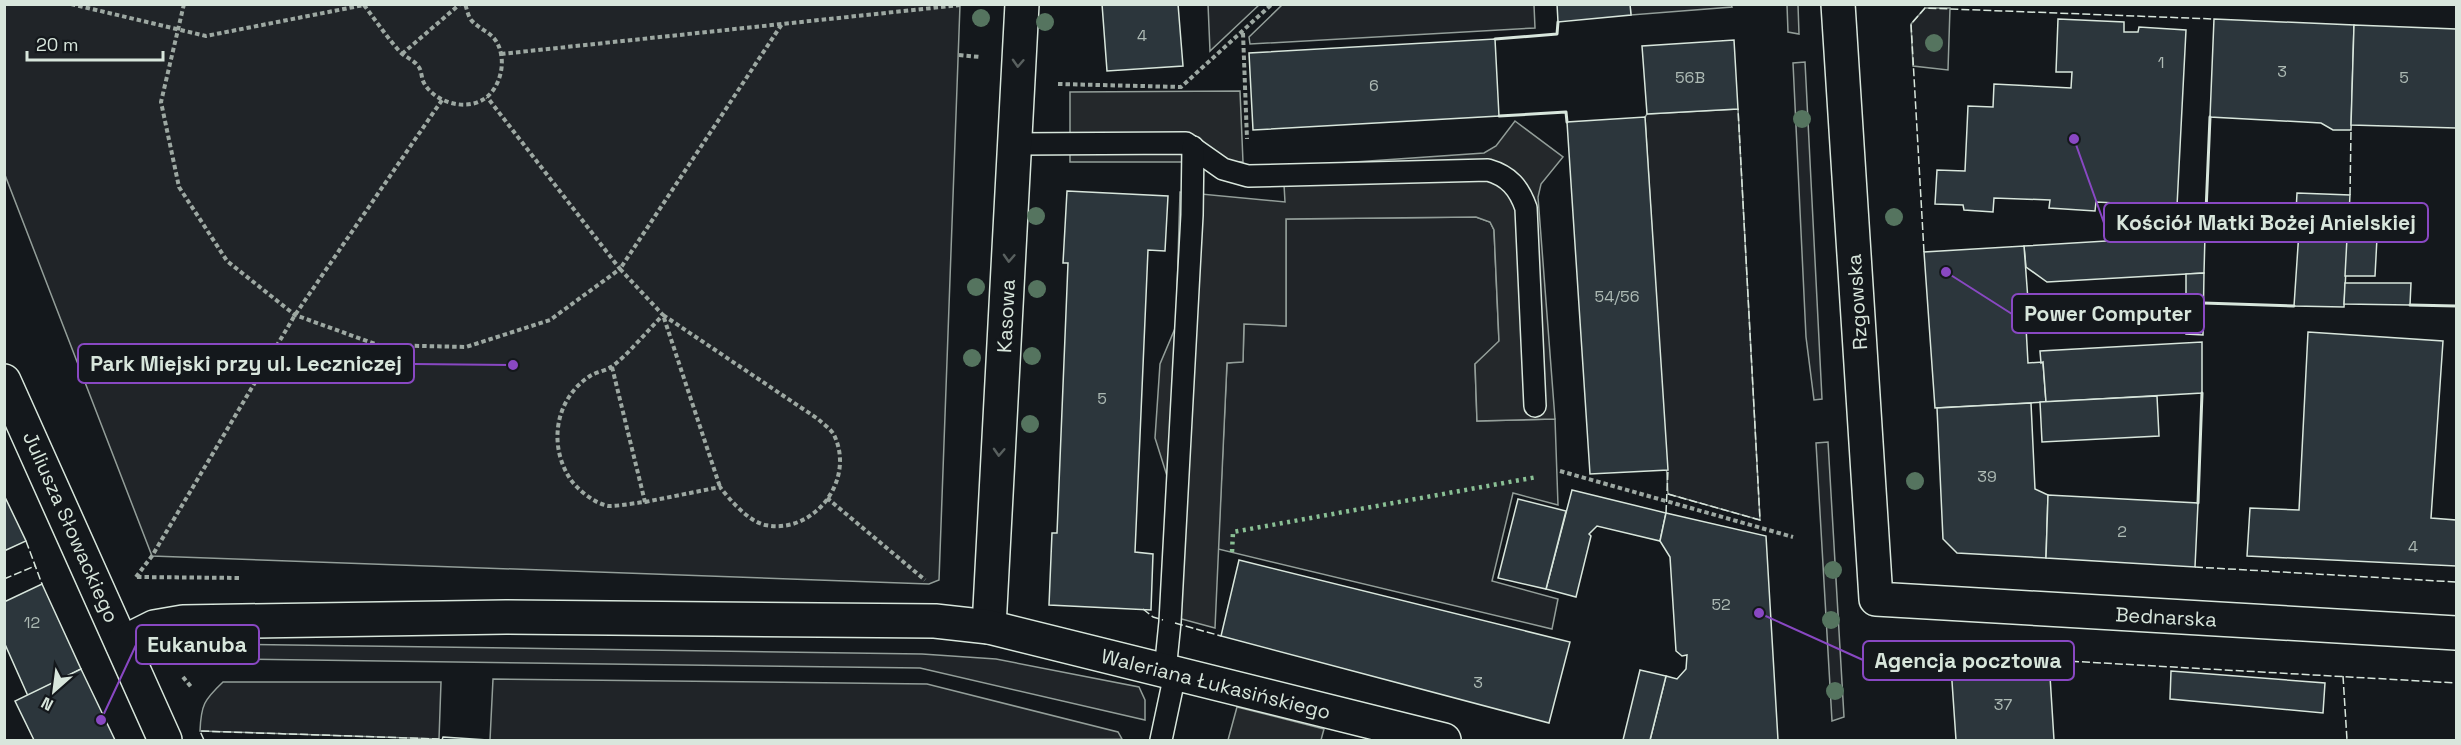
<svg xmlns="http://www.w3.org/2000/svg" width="2461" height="745" viewBox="0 0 2461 745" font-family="'Space Grotesk',sans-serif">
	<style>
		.green { fill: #202428; stroke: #939e99; stroke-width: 1.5 }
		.parking { fill: #24282b; stroke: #939e99; stroke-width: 1.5 }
		.building { fill: #2c363c; stroke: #d8e6dc; stroke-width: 1.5 }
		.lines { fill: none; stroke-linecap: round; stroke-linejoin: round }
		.service-casing { stroke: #d8e6dc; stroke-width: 24 }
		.minor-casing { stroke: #d8e6dc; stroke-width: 36 }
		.tertiary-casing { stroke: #d8e6dc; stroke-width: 36 }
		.path { stroke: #9da8a2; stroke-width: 4; stroke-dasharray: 4.5 3; stroke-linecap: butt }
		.service { stroke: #14181c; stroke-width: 21 }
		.minor { stroke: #14181c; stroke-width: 33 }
		.tertiary { stroke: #14181c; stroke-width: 33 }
		.hedge { stroke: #8ac095; stroke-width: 4.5; stroke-dasharray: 3 4.5; stroke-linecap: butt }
		.fence { stroke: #d8e6dc; stroke-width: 1.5; stroke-dasharray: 8 3; stroke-linecap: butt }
		.wall { stroke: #d8e6dc; stroke-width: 3 }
		.tree { fill: #55745f }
		.oneway { stroke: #59605f }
		.labels { text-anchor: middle; stroke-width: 4.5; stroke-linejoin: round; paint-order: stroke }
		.number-label { font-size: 16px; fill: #adbab4 }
		.street-label { font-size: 20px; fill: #d8e6dc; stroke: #14181c }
		.leader { fill: none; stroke: #8948c3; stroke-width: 2 }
		.callout-dot { fill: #8948c3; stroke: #14181c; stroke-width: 2 }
		.callout { fill: #14181c; stroke: #8948c3; stroke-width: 2 }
		.callout-label { font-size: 21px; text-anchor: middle; font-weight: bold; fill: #d8e6dc }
	</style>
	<rect width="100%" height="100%" fill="#14181c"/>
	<!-- green -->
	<g class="green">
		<path d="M5,4L960,5L939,580L929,584L152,556L5,175Z"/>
		<path d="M1208,4H1259V5L1210,51Z"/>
		<path d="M1731,4L1732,7L1631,15L1630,5Z"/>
		<path d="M1282,5H1534L1535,28L1250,44L1249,37Z"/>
		<path d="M1787,5H1798L1799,34L1788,32Z"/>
		<path d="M1925,8H1950L1948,70L1913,66L1911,24Z"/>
		<path d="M1805,62L1822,399L1814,400L1806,337L1793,63Z"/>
		<path d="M1738,109L1760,520L1668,494L1645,117L1647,114Z"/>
		<path d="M1476,217L1490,222L1494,230L1499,342L1475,364L1477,421L1555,419L1558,505L1513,493L1492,581L1558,599L1552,629L1218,549L1227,363L1243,361L1244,323L1286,326V219Z"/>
		<path d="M1828,442L1844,717L1832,721L1816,443Z"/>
		<path d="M226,644L922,654L996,659L1139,687L1145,700V720L920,668L227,659Z"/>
		<path d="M493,679L927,684L1118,732L1122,739L490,740Z"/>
		<path d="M223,682H441L439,739L200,731C201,705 204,700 223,682Z"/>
	</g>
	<!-- parking -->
	<g class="parking">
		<path d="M1240,91L1243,162H1070V92Z"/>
		<path d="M1515,121L1563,157L1541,184L1538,197L1555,419L1477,421L1475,364L1499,341L1494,230L1490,222L1476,217L1286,219V326L1244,324L1243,362L1227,363L1215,628L1163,614L1168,479L1155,438L1160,364L1176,326L1180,192L1285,202L1283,167L1484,153L1496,146Z"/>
		<path d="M1237,707L1324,729L1321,740H1228Z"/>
	</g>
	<!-- building -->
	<g class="building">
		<path d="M1102,4H1178L1183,66L1107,71Z"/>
		<path d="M1557,4H1630L1631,15L1558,22Z"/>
		<path d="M2058,19L2124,22V32H2138L2139,27L2186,30L2177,206L2096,202L2095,211L2049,208L2050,200L1994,198L1993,212L1964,210L1963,205L1935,204L1937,170L1965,171L1968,106L1993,107L1994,84L2071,88L2072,72H2056Z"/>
		<path d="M2214,19L2354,25L2351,130H2333L2321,123L2210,117Z"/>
		<path d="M2354,25L2456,29V128L2351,125Z"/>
		<path d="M1495,39L1499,116L1253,130L1249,53Z"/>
		<path d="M1734,40L1738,109L1647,114L1642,46Z"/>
		<path d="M1645,117L1668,470L1590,474L1567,122Z"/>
		<path d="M1067,191L1168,196L1165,251L1148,250L1135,552L1153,554L1151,610L1049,605L1052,533H1057L1068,263H1063Z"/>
		<path d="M2297,193L2350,195L2344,307L2294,306L2299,231H2295Z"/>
		<path d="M2205,235L2204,273L2047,282L2026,267L2024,246Z"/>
		<path d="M2347,238H2377L2375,276H2345Z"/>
		<path d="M2024,246L2030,327H2026L2028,363L2043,362L2046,402L1935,408L1924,252Z"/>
		<path d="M2204,273L2203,335L2186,334V274Z"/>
		<path d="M2345,283H2411L2410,305L2344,304Z"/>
		<path d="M2308,332L2443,341L2431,518L2456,520V566L2247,556L2250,508L2299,510Z"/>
		<path d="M2202,342V393L2046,402L2043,362L2041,363L2040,351Z"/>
		<path d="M2157,396L2159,436L2042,442L2040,402Z"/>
		<path d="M2031,403L2035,489L2048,495L2046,558L1957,553L1943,539L1937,408Z"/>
		<path d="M1572,490L1666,513L1660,541L1597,526L1589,534L1591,536L1576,597L1546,589Z"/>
		<path d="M4,495L26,541L4,551Z"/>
		<path d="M2048,495L2198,503L2195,567L2046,558Z"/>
		<path d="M1518,499L1566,511L1546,589L1498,578Z"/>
		<path d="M1666,513L1766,536L1778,740H1650L1666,676L1677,679L1686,669L1687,655L1682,656L1676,651L1670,557L1660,541Z"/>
		<path d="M1239,560L1570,642L1549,723L1221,636Z"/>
		<path d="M42,584L81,669L28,696L4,642V602Z"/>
		<path d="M1967,650L2049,660L2054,740H1956L1951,667Z"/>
		<path d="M81,669L115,740H34L15,701Z"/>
		<path d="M1640,670L1666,676L1650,740H1623Z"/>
		<path d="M2171,671L2325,683L2323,713L2170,699Z"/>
		<path d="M443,737L488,740H442Z"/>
	</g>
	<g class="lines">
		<defs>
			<g id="service">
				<path d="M1015,144L1186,143L1223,169L1248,176L1488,170C1509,176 1519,188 1526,208L1535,406"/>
				<path d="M1165,671L1170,622L1192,215L1193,147"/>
				<path d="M1161,740L1175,674"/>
			</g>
			<g id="minor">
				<path d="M4,381L165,740"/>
				<path d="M989,627L1022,4"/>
				<path d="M122,643L154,627L183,622L506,617L935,621L989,627L1444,740"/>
			</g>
			<path id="tertiary" d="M1838,4L1876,599L2456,633"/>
		</defs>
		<!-- service casing -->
		<use href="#service" class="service-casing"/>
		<!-- minor casing -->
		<use href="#minor" class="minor-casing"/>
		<!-- tertiary casing -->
		<use href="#tertiary" class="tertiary-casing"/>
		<!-- path -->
		<g class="path">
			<path d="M71,4L206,36L364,5"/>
			<path d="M184,4L161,102L179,187L227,261L295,315L378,345L466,347L550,320L620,269L487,97"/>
			<path d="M364,5C376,21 387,37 400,52C405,57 414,60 418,66C422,70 421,78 424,83C435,103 469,113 488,96C499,86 504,68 501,54C497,33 484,33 472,21C468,17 467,9 465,4"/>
			<path d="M1243,33L1247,139"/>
			<path d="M402,54L460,4"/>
			<path d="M501,54L960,5"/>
			<path d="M959,55L980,57"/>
			<path d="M1058,84L1181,87L1272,4"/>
			<path d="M612,367L645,502C634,503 620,506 609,506C595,504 576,489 569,477C548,443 556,398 590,376C596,372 605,371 611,367C625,358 649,329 663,315L620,269L782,24"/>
			<path d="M1560,471L1793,537"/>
			<path d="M827,498L925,580"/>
			<path d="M645,502L720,487C730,500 748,521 765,525C814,535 856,480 834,435C831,429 823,424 818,419L663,315L720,487"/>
			<path d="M136,577L152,556L295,315L442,100"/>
			<path d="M137,577L242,578"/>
			<path d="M183,677L192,688"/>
		</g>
		<!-- service -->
		<use href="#service" class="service"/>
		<!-- minor -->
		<use href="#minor" class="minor"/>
		<!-- tertiary -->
		<use href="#tertiary" class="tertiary"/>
		<!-- hedge -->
		<path class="hedge" d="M1232,552L1233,532L1537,477"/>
		<!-- fence -->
		<g class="fence">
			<path d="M2350,195L2351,130"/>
			<path d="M1924,252L1911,24L1925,8L2214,19"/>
			<path d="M1668,494L1760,520L1738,109"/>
			<path d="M1666,513L1668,470"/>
			<path d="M26,541L42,584"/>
			<path d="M2195,567L2456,582"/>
			<path d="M4,579L35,566"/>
			<path d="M1143,609L1153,617L1163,620"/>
			<path d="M1175,623L1221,636"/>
			<path d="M2049,660L2456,683"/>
			<path d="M2343,676L2347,740"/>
			<path d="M204,740L200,731L439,739V740"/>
			<path d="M490,740H502"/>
		</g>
		<!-- wall -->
		<g class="wall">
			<path d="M1495,39L1557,34L1558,22"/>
			<path d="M1499,116L1566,112L1567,122"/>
			<path d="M2205,235L2210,117"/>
			<path d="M2203,303L2294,306"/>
			<path d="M2410,305L2456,306"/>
			<path d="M2198,503L2202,393"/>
		</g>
	</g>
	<!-- trees -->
	<g class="tree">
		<circle cx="981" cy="18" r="9"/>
		<circle cx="1045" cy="22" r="9"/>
		<circle cx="1934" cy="43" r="9"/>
		<circle cx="1802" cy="119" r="9"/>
		<circle cx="1036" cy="216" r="9"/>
		<circle cx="1894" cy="217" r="9"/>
		<circle cx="976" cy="287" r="9"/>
		<circle cx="1037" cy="289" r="9"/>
		<circle cx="1032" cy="356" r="9"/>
		<circle cx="972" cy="358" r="9"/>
		<circle cx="1030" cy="424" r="9"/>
		<circle cx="1915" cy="481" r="9"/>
		<circle cx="1833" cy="570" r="9"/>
		<circle cx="1831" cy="620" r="9"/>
		<circle cx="1835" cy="691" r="9"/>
	</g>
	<!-- one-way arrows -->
	<defs><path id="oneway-chevron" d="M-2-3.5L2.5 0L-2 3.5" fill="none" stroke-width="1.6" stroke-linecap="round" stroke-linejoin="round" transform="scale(1.5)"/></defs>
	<g class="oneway">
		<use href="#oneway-chevron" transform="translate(1018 63) rotate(93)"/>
		<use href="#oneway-chevron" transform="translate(1009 258) rotate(93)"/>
		<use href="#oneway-chevron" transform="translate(999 452) rotate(93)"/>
	</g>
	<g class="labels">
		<!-- number labels -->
		<g class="number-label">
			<text x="1142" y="41">4</text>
			<text x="2161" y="68">1</text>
			<text x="2282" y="77">3</text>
			<text x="1690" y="83">56B</text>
			<text x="2404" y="83">5</text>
			<text x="1374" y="91">6</text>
			<text x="1617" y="302">54/56</text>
			<text x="1102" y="404">5</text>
			<text x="1987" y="482">39</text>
			<text x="2122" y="537">2</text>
			<text x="2413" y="552">4</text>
			<text x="1721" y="610">52</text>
			<text x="32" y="628">12</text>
			<text x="1478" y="688">3</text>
			<text x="2003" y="710">37</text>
		</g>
		<!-- street labels -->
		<g class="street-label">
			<text transform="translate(1857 302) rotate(-94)" y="7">Rzgowska</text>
			<text transform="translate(1006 316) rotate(-87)" y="7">Kasowa</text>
			<text transform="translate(71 527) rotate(66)" y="7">Juliusza Słowackiego</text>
			<text transform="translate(2166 617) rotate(3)" y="7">Bednarska</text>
			<text transform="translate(1216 684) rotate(14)" y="7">Waleriana Łukasińskiego</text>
		</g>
	</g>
	<!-- callouts -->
	<path class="leader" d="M2074 139L2104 223M1946 272L2012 314M513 365L414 364M101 720L136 645M1759 613L1863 660"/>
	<g class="callout-dot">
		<circle cx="2074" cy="139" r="6"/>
		<circle cx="1946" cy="272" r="6"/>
		<circle cx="513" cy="365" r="6"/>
		<circle cx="101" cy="720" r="6"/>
		<circle cx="1759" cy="613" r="6"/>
	</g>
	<g class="callout">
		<rect x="2104" y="203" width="324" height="39" rx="6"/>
		<rect x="2012" y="294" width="192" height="39" rx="6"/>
		<rect x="78" y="344" width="336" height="39" rx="6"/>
		<rect x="136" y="625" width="123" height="39" rx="6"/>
		<rect x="1863" y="641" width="211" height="39" rx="6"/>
	</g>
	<g class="callout-label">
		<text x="2266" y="230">Kościół Matki Bożej Anielskiej</text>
		<text x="2108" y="321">Power Computer</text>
		<text x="246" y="371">Park Miejski przy ul. Leczniczej</text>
		<text x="197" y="652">Eukanuba</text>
		<text x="1968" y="668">Agencja pocztowa</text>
	</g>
	<!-- border -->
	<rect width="2461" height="745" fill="none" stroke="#d8e6dc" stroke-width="12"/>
	<!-- north arrow -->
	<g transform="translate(54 691) rotate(208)" stroke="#14181c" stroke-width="4.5" paint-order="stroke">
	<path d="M0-4.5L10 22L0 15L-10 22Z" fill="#d8e6dc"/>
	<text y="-9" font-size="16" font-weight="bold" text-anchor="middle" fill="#d8e6dc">N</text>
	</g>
	<!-- scale -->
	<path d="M27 51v9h136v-9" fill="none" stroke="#d8e6dc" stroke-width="3"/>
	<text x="36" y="51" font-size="18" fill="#d8e6dc" stroke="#14181c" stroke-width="4.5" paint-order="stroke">20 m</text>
</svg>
